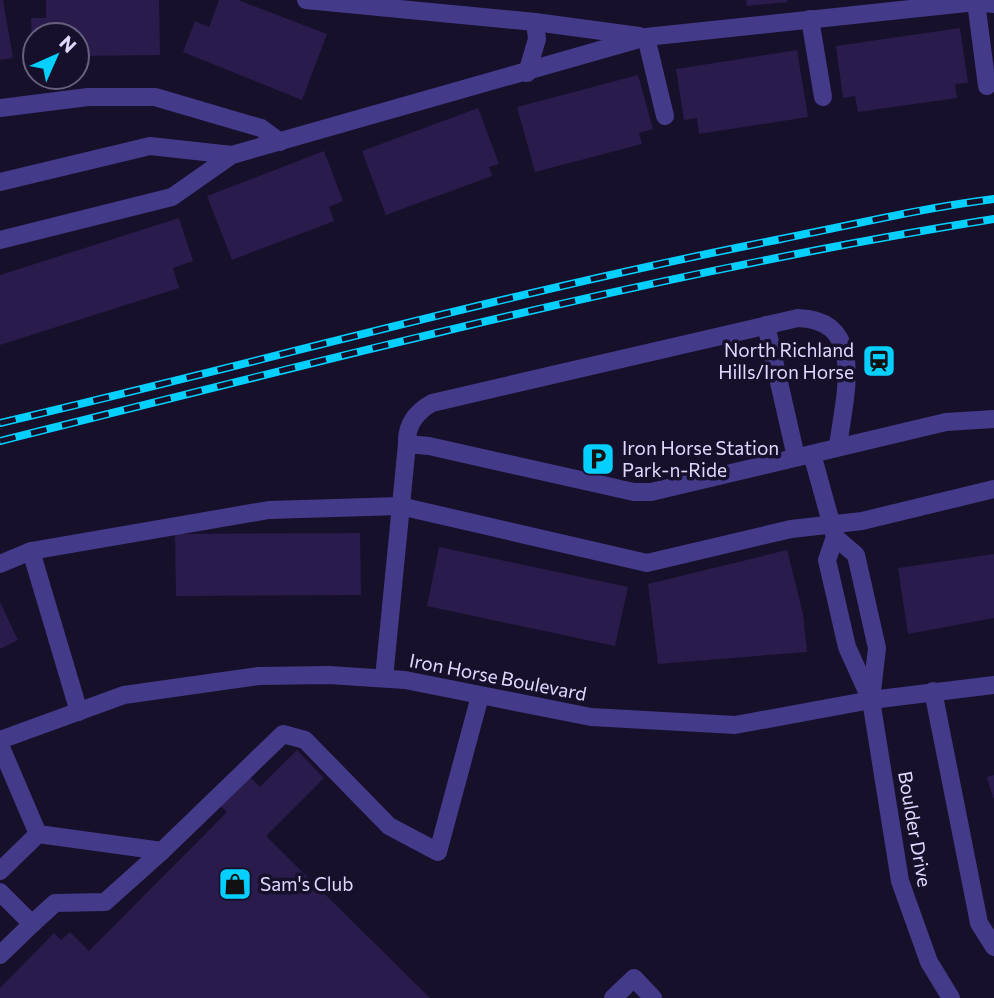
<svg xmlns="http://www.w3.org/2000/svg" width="994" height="998" viewBox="0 0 994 998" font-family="Commissioner,sans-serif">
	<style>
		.building { fill: #291b4b }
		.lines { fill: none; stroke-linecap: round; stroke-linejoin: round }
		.minor { stroke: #443a8a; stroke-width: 18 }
		.rail-casing { stroke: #04cfff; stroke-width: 8 }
		.rail { stroke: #17102a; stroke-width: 5; stroke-dasharray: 16; stroke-linecap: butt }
		.labels { text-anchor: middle; stroke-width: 7; stroke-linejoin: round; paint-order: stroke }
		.poi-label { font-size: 19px; fill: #e0d8ff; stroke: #17102a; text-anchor: start }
		.street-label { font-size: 19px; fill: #e0d8ff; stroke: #17102a }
	</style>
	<rect width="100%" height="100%" fill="#17102a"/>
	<!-- building -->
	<g class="building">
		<path d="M0,0H3L13,58L0,60Z"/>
		<path d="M46,0H159L160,55L77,56V35H35V57H32L31,18H46Z"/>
		<path d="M219,0H238L327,34L302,100L183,52L195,21L209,27Z"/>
		<path d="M746,0H787L788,2L747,6Z"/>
		<path d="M960,28L968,83L955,84L957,98L858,112L855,96L843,98L836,46Z"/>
		<path d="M797,50L808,117L699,134L697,118L684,120L676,69Z"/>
		<path d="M638,75L653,129L639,133L642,144L535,172L517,107Z"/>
		<path d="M478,108L499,164L489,167L492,176L386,215L362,151Z"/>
		<path d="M324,151L343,201L329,207L334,221L232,260L207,196Z"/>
		<path d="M179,218L193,261L173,268L179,288L0,345V275Z"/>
		<path d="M360,533L361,595L176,596L175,534Z"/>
		<path d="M439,547L628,587L615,646L427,606Z"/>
		<path d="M787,550L803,614L807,652L658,664L648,584Z"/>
		<path d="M994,554V618L908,634L898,568Z"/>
		<path d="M0,602L18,640L0,649Z"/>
		<path d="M297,750L324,778L266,836L430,998H0V988L54,933L61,940L70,932L89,951L227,812L219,805L248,775L260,787Z"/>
		<path d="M994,775V798H993L987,777Z"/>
	</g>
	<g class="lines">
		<!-- minor -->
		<g class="minor">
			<path d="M306,0L535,22L639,36"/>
			<path d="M979,0L976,2L987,86"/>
			<path d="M810,19L823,97"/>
			<path d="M646,37L665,116"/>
			<path d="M527,73L537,39L535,22"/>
			<path d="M0,108L88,97H155L261,128L280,142"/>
			<path d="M0,182L150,146L232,155"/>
			<path d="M0,240L172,197L232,155L646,37L976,2L994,4"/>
			<path d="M766,325L796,457"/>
			<path d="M407,444C406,425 416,412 432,403L798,318C869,320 843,401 838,447"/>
			<path d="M812,454L835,537L856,555L877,648L871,700"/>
			<path d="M835,537L827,560L847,647L871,700L900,881L929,962L951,998"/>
			<path d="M31,551L79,712"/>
			<path d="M0,564L31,551L269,510L400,506L647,563L791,529L862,521L994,489"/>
			<path d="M384,678L407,444L429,446L634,492H651L946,422L994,419"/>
			<path d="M933,691L979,923L994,947"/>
			<path d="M0,740L124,695L259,676L329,675L405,680L591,717L735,725L871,700L994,685"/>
			<path d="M0,745L38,834L0,871"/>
			<path d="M38,834L162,851L283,734L305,740L389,826L438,852L480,696"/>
			<path d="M0,892L32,924L55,903L105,902L162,851"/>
			<path d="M0,955L32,924"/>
			<path d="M613,998L634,978L653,998"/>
		</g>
		<defs>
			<g id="rail">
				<path d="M0,423C261,362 519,290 781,239C852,225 922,208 994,199"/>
				<path d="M0,441C329,359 659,272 994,219"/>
			</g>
		</defs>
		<!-- rail casing -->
		<use href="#rail" class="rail-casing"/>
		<!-- rail -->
		<use href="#rail" class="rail"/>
	</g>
	<!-- icons -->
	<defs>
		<symbol id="station-square" viewBox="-11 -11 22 22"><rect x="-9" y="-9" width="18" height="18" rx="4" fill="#04cfff" stroke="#17102a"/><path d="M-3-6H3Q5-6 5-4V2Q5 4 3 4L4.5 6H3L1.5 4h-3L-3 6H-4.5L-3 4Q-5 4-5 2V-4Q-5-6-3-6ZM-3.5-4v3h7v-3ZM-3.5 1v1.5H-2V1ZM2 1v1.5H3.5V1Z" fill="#111"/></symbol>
		<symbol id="parking-square" viewBox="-11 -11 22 22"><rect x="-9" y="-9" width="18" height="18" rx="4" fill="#04cfff" stroke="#17102a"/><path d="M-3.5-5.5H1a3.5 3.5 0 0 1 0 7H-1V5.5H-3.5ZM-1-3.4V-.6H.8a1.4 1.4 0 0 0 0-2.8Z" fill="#111"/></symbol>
		<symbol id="shop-square" viewBox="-11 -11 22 22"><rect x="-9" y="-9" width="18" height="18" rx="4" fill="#04cfff" stroke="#17102a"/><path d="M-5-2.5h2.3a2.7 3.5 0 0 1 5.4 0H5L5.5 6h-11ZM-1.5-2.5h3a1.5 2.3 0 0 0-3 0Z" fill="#111"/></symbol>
	</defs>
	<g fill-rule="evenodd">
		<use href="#station-square" x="860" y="342" width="38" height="38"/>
		<use href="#parking-square" x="579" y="440" width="38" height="38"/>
		<use href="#shop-square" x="216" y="865" width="38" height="38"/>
	</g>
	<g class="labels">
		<!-- poi labels -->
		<g class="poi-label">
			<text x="854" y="357" text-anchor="end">North Richland<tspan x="854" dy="22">Hills/Iron Horse</tspan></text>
			<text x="622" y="455">Iron Horse Station<tspan x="622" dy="22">Park-n-Ride</tspan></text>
			<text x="260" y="891">Sam's Club</text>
		</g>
		<!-- street labels -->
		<g class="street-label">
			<text transform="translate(498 677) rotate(11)" y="7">Iron Horse Boulevard</text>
			<text transform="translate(915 829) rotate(80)" y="7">Boulder Drive</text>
		</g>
	</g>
	<!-- north arrow -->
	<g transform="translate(56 56) rotate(45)"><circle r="33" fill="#17102a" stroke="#67607f" stroke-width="2"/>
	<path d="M0-5L12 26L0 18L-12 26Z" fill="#04cfff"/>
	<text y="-10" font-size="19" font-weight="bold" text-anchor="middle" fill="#e0d8ff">N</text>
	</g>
</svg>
